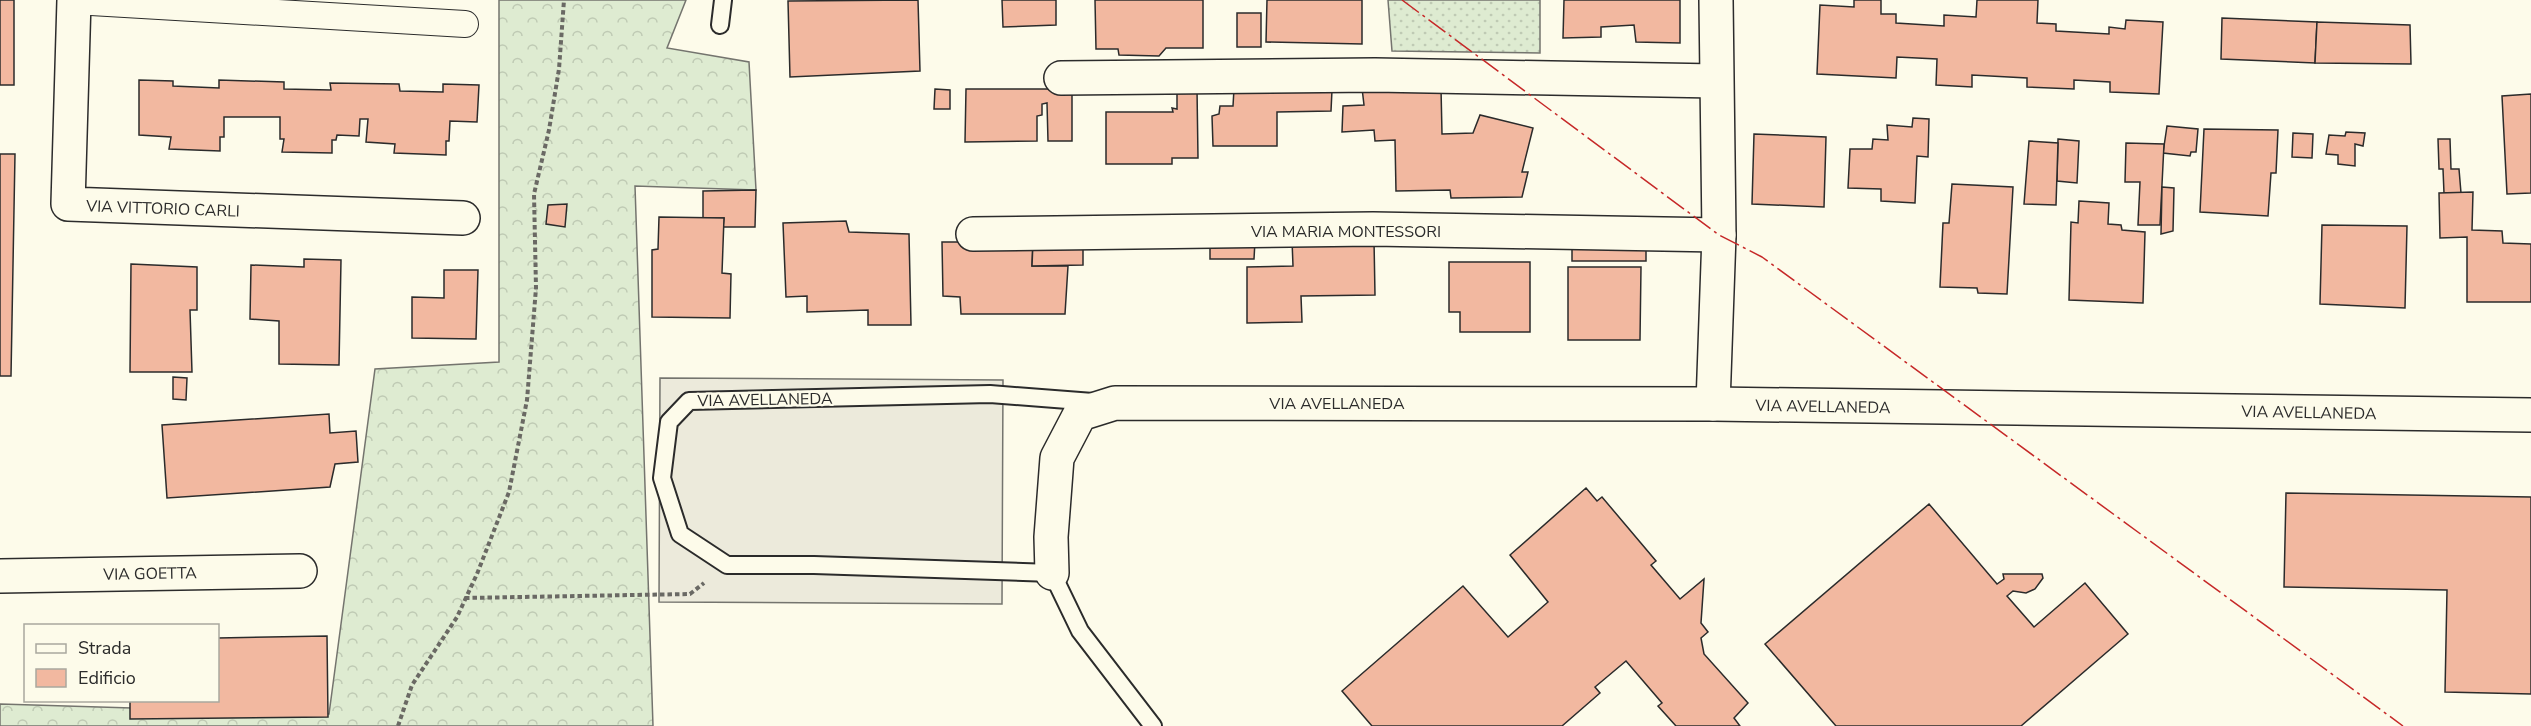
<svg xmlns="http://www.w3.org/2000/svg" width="2531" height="726" viewBox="0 0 2531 726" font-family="'Nunito Sans',sans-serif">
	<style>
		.forest { fill: url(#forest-crowns); stroke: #74746e; stroke-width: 1.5 }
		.garden { fill: url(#garden-dots); stroke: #74746e; stroke-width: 1.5 }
		.parking { fill: #eceadb; stroke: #74746e; stroke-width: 1.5 }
		.building { fill: #f2b8a0; stroke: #2b2b2b; stroke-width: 1.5 }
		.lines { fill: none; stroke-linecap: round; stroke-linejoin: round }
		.service-casing { stroke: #2b2b2b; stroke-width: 20 }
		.pedestrian-casing { stroke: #2b2b2b; stroke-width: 28 }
		.minor-casing { stroke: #2b2b2b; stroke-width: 36 }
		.path { stroke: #6a6964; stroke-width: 4; stroke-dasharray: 4.5 3; stroke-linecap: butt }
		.service { stroke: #fdfbea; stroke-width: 16 }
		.pedestrian { stroke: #fdfbea; stroke-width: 26 }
		.minor { stroke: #fdfbea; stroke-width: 33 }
		.power { stroke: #c62828; stroke-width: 1.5; stroke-dasharray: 21 4.5 3 4.5; stroke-linecap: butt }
		.labels { text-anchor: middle; stroke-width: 4.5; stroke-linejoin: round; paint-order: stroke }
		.street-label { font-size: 16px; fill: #2b2b2b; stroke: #fdfbea }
	</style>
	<defs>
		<pattern id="forest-crowns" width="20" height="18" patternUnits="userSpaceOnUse" patternTransform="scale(1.5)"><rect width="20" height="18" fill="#deebd1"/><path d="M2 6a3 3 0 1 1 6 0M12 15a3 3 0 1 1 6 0" fill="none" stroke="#bfcab4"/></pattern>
		<pattern id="garden-dots" width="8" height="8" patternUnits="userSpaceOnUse" patternTransform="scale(1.5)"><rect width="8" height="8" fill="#deebd1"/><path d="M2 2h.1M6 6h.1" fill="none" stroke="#bfcab4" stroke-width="1.8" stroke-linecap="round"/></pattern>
	</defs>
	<rect width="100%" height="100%" fill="#fdfbea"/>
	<!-- forest -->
	<path class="forest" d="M499,0H686L667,48L749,62L756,190L635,186L653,726H0V704L329,714L375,369L499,362Z"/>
	<!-- garden -->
	<path class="garden" d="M1388,0H1540V53L1392,51Z"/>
	<!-- parking -->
	<path class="parking" d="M660,378L1003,380L1002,604L659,602Z"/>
	<!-- building -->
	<g class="building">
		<rect x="0" y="0" width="14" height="85"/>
		<path d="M918,0L920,71L790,77L788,1Z"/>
		<path d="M1002,0H1056V25L1003,27Z"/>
		<path d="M1095,0H1203V48H1166L1159,56L1119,55L1118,49H1096Z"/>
		<path d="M1267,0H1362V44L1266,42Z"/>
		<path d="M1564,0H1680V43L1636,42L1634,25L1601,27V37L1563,38Z"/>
		<path d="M1854,0H1881V14H1896V23L1944,26V15L1976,17L1977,0H2038L2037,23L2056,24V31L2109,34V27L2125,29L2126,20L2163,22L2159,94L2110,92V82L2074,80V89L2027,87V78L1972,75V87L1936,85L1937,59L1897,57L1896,78L1817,74L1820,5L1854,7Z"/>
		<rect x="1237" y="13" width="24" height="34"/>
		<path d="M2222,18L2317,22L2315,63L2221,59Z"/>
		<path d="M2317,22L2410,25L2411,64L2315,63Z"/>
		<path d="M139,80L173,81V86L219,88V80L284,82V89L331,90L330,83L399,84L400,91L443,92V84L479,85L477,122L450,121L449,141H446V155L394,153L395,144L366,142L368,119H360L359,136L337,135L336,140H332V153L282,152L284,139H280V117H224V137H220V151L169,149L171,137L139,135Z"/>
		<path d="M1177,87L1197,89L1198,158H1172V164H1106V112H1173L1172,108L1177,109Z"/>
		<path d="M1362,88H1441L1442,134L1473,133L1480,115L1533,128L1522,172H1528L1522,197L1451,198L1450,190L1396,191L1395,140L1375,141L1374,130L1342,132L1343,106L1364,105Z"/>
		<path d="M935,89L950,90V109H934Z"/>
		<path d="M966,89H1072V141H1048L1047,103L1042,104V115L1037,116V141L965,142Z"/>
		<path d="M1234,89L1332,90L1331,111L1277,112V146H1213L1212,116L1219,114L1220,106H1233Z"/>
		<path d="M2531,94V193L2507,194L2502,96Z"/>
		<path d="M1913,118L1929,119L1928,157L1917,156L1915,203L1881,201V189L1848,188L1850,149H1872L1873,139L1888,140L1887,125L1912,127Z"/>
		<path d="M2167,126L2198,129L2196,152H2191L2190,156L2163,153Z"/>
		<path d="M2204,129L2278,130L2276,173H2271L2268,216L2200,212Z"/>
		<path d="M2346,132L2365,133L2363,146L2355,144V166L2338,164V155L2326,154L2329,135L2345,136Z"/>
		<path d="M2293,133L2313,134L2312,158L2292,157Z"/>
		<path d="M1754,134L1826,137L1824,207L1752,204Z"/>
		<path d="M2058,139L2079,141L2077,183L2057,181Z"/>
		<path d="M2438,139H2450L2451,169H2459L2461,193H2444L2443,169H2439Z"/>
		<path d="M2029,141L2058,143L2056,205L2024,204Z"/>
		<path d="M2126,143L2164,144L2160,225H2138L2140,182H2125Z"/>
		<path d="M0,154H15L11,376H0Z"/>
		<path d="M1952,184L2013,187L2007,294L1978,293L1977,288L1940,287L1943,223H1949Z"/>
		<path d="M2162,187L2174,188L2173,231L2161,234Z"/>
		<path d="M756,190L755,227H723L724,218H703V191Z"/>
		<path d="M2473,192L2472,230L2502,231L2503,243L2531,244V302H2467V237L2440,238L2439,193Z"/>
		<path d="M2079,201L2109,203L2108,224L2121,225L2122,230L2145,232L2143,303L2069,300L2071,222L2078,223Z"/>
		<path d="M567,204L565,227L546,224L548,205Z"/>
		<path d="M659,217L724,218L722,273L731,274L730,318L652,317V250L658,249Z"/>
		<path d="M846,221L849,232L909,234L911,325H868V310L807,312V296L786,297L783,223Z"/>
		<path d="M2322,225L2407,226L2405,308L2320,304Z"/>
		<rect x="1572" y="238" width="74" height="23"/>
		<path d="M1292,240H1374L1375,295L1301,296L1302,322L1247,323V267L1293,266Z"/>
		<path d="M1210,241H1255L1254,259H1210Z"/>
		<path d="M942,242H1033L1032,266H1068L1065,314H961L960,297L943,296Z"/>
		<path d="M1033,242H1083V265L1032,266Z"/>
		<path d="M304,259L341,260L339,365L279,364V321L250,319L251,265L304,267Z"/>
		<path d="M1449,262H1530V332H1460V312H1449Z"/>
		<path d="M131,264L197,267V310H190L192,372H130Z"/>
		<path d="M1568,267H1641L1640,340H1568Z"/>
		<path d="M444,270H478L476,339L412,338V297L444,298Z"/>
		<path d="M173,377L187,378L186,400L173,399Z"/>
		<path d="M329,414L330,433L356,431L358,462L335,464L330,487L167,498L162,425Z"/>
		<path d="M1586,488L1597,501L1602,497L1656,561L1651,565L1680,599L1704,579L1701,623L1708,632L1701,638L1704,654L1748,703L1734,718L1740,726H1676L1658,706L1662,703L1626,661L1595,687L1600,693L1562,726H1372L1342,691L1463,586L1508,637L1548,602L1510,555Z"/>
		<path d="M2286,493L2531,497V694L2445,692L2447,590L2284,587Z"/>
		<path d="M1929,504L1997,584L2004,579L2003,574H2042L2043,578L2035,589L2026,593L2013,591L2007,596L2034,627L2085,583L2128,634L2021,726H1836L1765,644Z"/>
		<path d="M327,636L328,717L130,719V700H218V638Z"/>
	</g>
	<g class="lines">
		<defs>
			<g id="service">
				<path d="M720,25L723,0"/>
				<path d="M1093,402L990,394L689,401L669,422L662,478L680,534L727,565H814L1052,573L1080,631L1153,726"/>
			</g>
			<path id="pedestrian" d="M74,1L465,24"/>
			<g id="minor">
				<path d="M74,0L68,204L463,218"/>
				<path d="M1061,78L1375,75L1716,81"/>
				<path d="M973,234L1373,229L1719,235"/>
				<path d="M1713,404L1719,235L1716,0"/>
				<path d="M1052,573L1051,537L1057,458L1080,414L1115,403L1713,404L2531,415"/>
				<path d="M0,576L300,571"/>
			</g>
		</defs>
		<!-- service casing -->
		<use href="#service" class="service-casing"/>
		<!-- pedestrian casing -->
		<use href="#pedestrian" class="pedestrian-casing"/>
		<!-- minor casing -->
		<use href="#minor" class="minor-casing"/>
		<!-- path -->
		<g class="path">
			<path d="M465,598L690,594L704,583"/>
			<path d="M398,726L412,685L457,617L477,574L509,492L527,400L536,288L534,194L549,130L559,69L564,0"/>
		</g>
		<!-- service -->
		<use href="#service" class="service"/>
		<!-- pedestrian -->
		<use href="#pedestrian" class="pedestrian"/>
		<!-- minor -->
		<use href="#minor" class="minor"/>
		<!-- power -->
		<path class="power" d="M1402,0L1719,235L1762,257L2403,726"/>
	</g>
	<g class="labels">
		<!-- street labels -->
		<g class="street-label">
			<text transform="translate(163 208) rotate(2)" y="6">VIA VITTORIO CARLI</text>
			<text x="1346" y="237">VIA MARIA MONTESSORI</text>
			<text transform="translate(765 399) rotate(-1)" y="6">VIA AVELLANEDA</text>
			<text x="1337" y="409">VIA AVELLANEDA</text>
			<text transform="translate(1823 406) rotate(1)" y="6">VIA AVELLANEDA</text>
			<text transform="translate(2309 412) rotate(1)" y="6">VIA AVELLANEDA</text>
			<text transform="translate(150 573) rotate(-1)" y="6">VIA GOETTA</text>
		</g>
	</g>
	<!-- legend -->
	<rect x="24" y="624" width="195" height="78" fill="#fdfbea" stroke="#a9a89e" stroke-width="1.5"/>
	<rect x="36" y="644" width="30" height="9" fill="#fdfbea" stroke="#a9a89e" stroke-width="1.5"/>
	<text x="78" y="654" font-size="18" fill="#2b2b2b">Strada</text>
	<rect x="36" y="669" width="30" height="18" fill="#f2b8a0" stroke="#a9a89e" stroke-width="1.5"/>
	<text x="78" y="684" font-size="18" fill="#2b2b2b">Edificio</text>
</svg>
